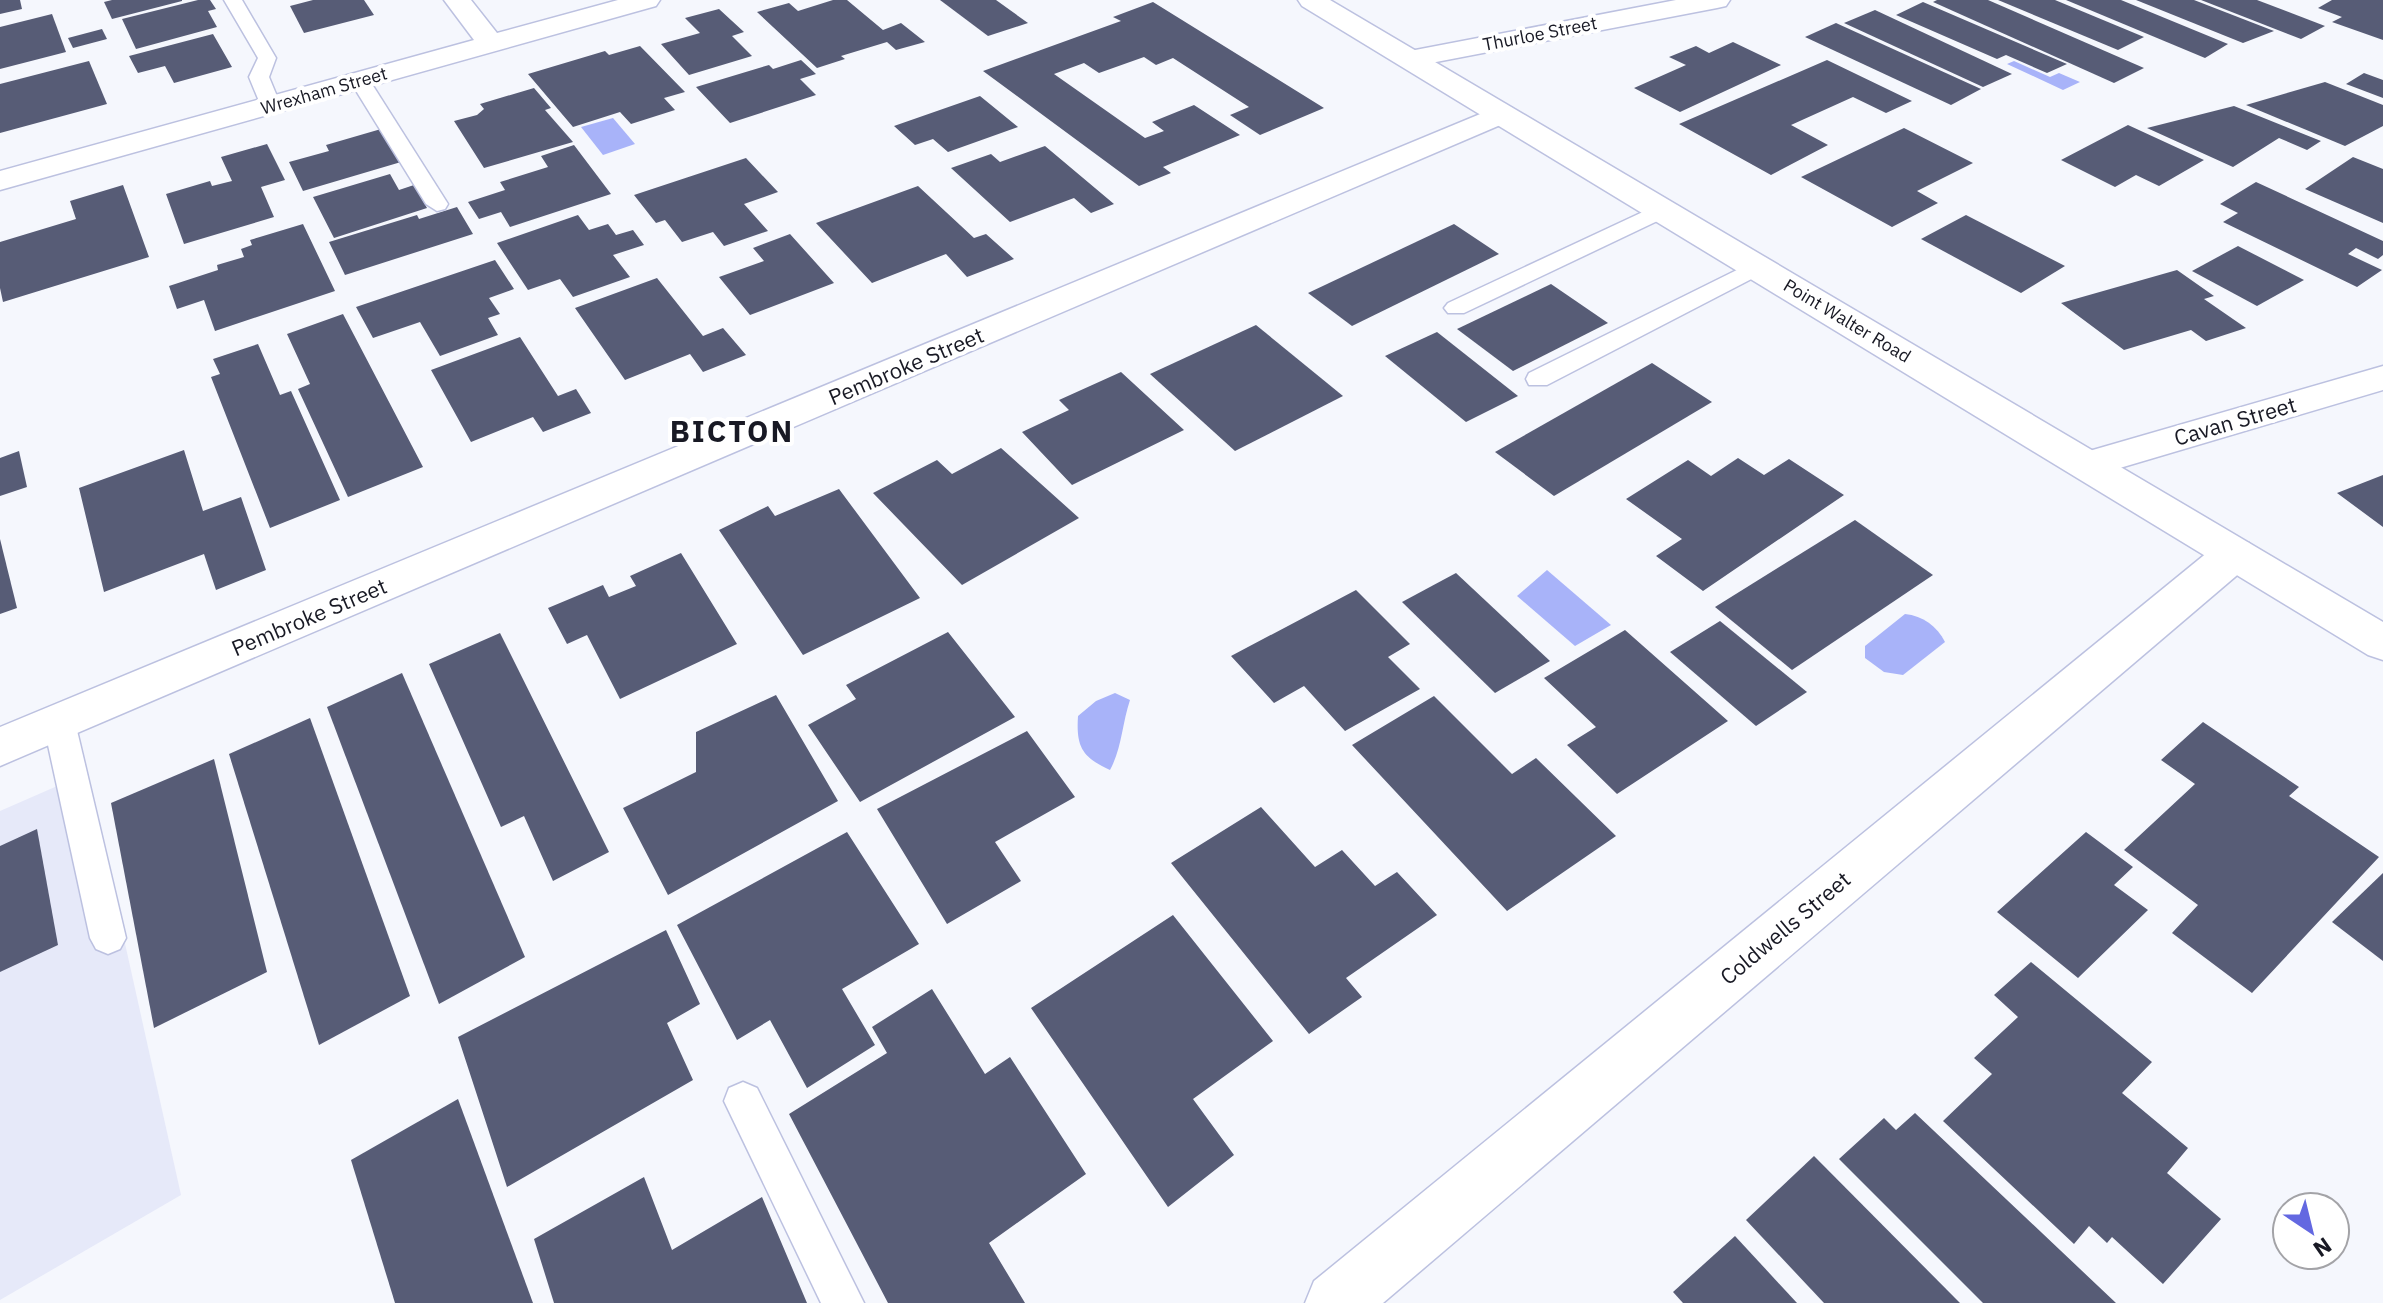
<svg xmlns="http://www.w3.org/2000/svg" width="2383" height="1303" viewBox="0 0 2383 1303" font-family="'IBM Plex Sans',sans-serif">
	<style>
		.built { fill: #e6e9f9 }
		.water { fill: #a8b3f9 }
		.building { fill: #575c76 }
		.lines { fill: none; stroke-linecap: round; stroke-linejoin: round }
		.service-casing { stroke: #bcc1e0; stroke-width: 3 }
		.minor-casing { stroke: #bcc1e0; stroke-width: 3 }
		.tertiary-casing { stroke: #bcc1e0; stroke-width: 3 }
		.service { fill: #fff; fill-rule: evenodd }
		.minor { fill: #fff; fill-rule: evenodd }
		.tertiary { fill: #fff; fill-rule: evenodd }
		.labels { text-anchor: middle; stroke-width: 8; stroke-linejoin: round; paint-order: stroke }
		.far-street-label { font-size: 18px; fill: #181924; stroke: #fff }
		.street-label { font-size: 22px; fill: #181924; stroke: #fff }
		.district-label { font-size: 30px; font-weight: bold; letter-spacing: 2px; fill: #181924; stroke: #fff }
	</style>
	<rect width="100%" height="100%" fill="#f5f7fd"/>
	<!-- built -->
	<path class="built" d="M87,773L181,1195L0,1300V811Z"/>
	<!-- water -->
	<g class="water">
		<path d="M2014,61L2050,77L2059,73L2080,82L2063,90L2007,64Z"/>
		<path d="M613,118L635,144L603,155L581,127Z"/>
		<path d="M1547,570L1611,625L1575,646L1517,596Z"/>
		<path d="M1905,614C1923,616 1937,626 1945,642L1903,675L1884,672L1865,658V646Z"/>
		<path d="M1115,693L1130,700C1122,724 1122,748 1110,770C1082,757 1076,747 1078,716L1096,701Z"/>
	</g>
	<!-- building -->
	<g class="building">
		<path d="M0,0H20L22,9L0,14Z"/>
		<path d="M112,0H182V1L112,19L104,2Z"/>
		<path d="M198,0H210L216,9L208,11L217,27L136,49L122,19Z"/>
		<path d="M313,0H364L374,15L304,33L290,6Z"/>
		<path d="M833,0H847L883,30L901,23L925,42L896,50L887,42L841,56L845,59L817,68L757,12L789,3L798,11Z"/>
		<path d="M940,0H996L1028,23L988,36Z"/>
		<path d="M1937,0H1988L2144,68L2114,83L1933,2Z"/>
		<path d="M1998,0H2055L2144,37L2118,50Z"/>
		<path d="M2066,0H2121L2228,44L2205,58Z"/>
		<path d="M2136,0H2194L2274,31L2243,43Z"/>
		<path d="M2201,0H2257L2325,26L2301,39Z"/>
		<path d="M2332,0H2383V40L2332,22L2342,17L2318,8Z"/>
		<path d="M1153,2L1324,108L1260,135L1230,115L1249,107L1173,58L1156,65L1144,57L1099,73L1084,63L1054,74L1145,138L1164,131L1152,122L1194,105L1240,135L1163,167L1171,173L1139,186L983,71L1121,21L1113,17Z"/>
		<path d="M1923,2L2067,64L2047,73L2006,55L1997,59L1896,15Z"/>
		<path d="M719,9L744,32L732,36L752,56L689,75L661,44L700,33L685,18Z"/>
		<path d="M1875,10L2012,74L1983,87L1844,23Z"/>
		<path d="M52,14L66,52L0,69V27Z"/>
		<path d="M1836,23L1981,89L1951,105L1805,37Z"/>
		<path d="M102,29L107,39L73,48L68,38Z"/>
		<path d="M213,34L232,67L174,83L165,66L138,73L129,56Z"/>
		<path d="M1733,42L1781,65L1680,112L1634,88L1686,65L1669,57L1696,46L1709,53Z"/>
		<path d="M640,46L685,92L664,98L675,110L631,124L620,112L573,127L528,74L605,51L609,55Z"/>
		<path d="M801,60L816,74L800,79L816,95L730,123L696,87L769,65L773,69Z"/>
		<path d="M1827,60L1912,101L1886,113L1853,97L1791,125L1828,145L1771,175L1679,124Z"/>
		<path d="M89,61L107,104L0,133V84Z"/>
		<path d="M2364,73L2383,80V98L2346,84Z"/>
		<path d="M2325,82L2383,105V126L2345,146L2246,105Z"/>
		<path d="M534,88L551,108L545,110L573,142L484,168L454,121L477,115L484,109L480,104Z"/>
		<path d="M980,96L1018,127L948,152L933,139L915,145L894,126Z"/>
		<path d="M2234,106L2321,141L2307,150L2279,138L2233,167L2147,128Z"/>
		<path d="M2128,125L2204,160L2159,186L2136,175L2115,187L2061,160Z"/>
		<path d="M1904,128L1973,163L1917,191L1938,203L1892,227L1801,177Z"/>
		<path d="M381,129L401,162L303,191L289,162L329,151L326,145Z"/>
		<path d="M267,144L285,180L261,187L274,217L184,244L166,194L210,181L212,186L232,181L221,157Z"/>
		<path d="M574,145L611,194L510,227L501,212L479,219L468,202L505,190L500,182L548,167L541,156Z"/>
		<path d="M1045,146L1114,204L1091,213L1074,198L1010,222L951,168L991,154L1000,162Z"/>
		<path d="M2353,157L2383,169V223L2305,189Z"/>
		<path d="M746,158L778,192L744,204L768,231L724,246L713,232L682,242L665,220L656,223L634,195Z"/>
		<path d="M390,174L399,190L414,185L427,208L334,238L313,197Z"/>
		<path d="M2256,182L2383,241V255L2378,259L2356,248L2348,254L2382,270L2357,287L2223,222L2238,213L2220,204Z"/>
		<path d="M123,185L149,257L3,302L0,288V242L76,219L70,201Z"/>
		<path d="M918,186L974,238L986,234L1014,259L967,277L946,254L872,283L816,223Z"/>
		<path d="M457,207L473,234L345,275L329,242L417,215L419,219Z"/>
		<path d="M578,215L589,230L608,224L616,235L633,230L644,245L613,255L630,277L573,297L560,279L528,290L497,243Z"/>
		<path d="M1966,215L2065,266L2021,293L1921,239Z"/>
		<path d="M303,224L335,291L215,331L204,300L177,309L169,286L218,270L217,265L244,257L241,249L252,245L250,240Z"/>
		<path d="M1454,224L1499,254L1352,326L1308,293Z"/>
		<path d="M790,234L834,283L750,315L719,277L764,261L753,248Z"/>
		<path d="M2238,246L2304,280L2257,306L2192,271Z"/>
		<path d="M495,260L514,289L489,298L500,314L488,318L498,335L440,356L420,322L373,338L356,307Z"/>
		<path d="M2177,270L2214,296L2204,299L2246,328L2206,341L2191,330L2124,350L2061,303Z"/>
		<path d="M657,278L703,336L723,328L746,355L703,372L690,354L625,380L575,308Z"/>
		<path d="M1551,284L1608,323L1513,371L1457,329Z"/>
		<path d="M343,314L423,467L348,497L298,389L310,384L287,334Z"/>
		<path d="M1256,325L1343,396L1235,451L1150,374Z"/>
		<path d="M1437,332L1518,396L1466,422L1385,356Z"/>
		<path d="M520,337L558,396L576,389L591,413L543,432L533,417L471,442L431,370Z"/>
		<path d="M258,344L280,395L291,391L340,500L270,528L211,377L220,374L213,359Z"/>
		<path d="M1652,363L1712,402L1554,496L1495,452Z"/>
		<path d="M1121,372L1184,430L1072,485L1022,432L1069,410L1059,400Z"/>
		<path d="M1001,448L1079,518L962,585L873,493L937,460L952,474Z"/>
		<path d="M184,450L203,511L241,497L266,570L216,590L204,554L104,592L79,488Z"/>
		<path d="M19,451L27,487L0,496V458Z"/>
		<path d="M1738,458L1764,475L1789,459L1844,495L1703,591L1656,556L1682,539L1626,499L1688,460L1711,476Z"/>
		<path d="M2383,475V527L2337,493Z"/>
		<path d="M839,489L920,598L803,655L719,530L768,506L775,516Z"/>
		<path d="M1855,520L1933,575L1792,670L1715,607Z"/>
		<path d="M0,539L17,608L0,614Z"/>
		<path d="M681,553L737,644L620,699L587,635L567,644L548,608L603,585L609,597L636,586L630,576Z"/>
		<path d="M1456,573L1550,661L1495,693L1402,602Z"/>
		<path d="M1356,590L1410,644L1388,657L1420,689L1345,731L1304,686L1274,703L1231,656Z"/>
		<path d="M1720,621L1807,692L1756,726L1670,652Z"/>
		<path d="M1625,630L1728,721L1617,794L1567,745L1596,727L1544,678Z"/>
		<path d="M948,632L1015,717L860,802L808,725L856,699L846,685Z"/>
		<path d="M500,633L609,852L553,881L524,816L501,827L429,664Z"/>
		<path d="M402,673L525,957L439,1004L327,707Z"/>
		<path d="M776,695L838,801L668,895L623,808L696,772V732Z"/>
		<path d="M1434,696L1512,774L1536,758L1616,836L1507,911L1352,745Z"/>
		<path d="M310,718L410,996L319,1045L229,754Z"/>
		<path d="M2203,722L2299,787L2289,796L2379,857L2252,993L2172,933L2198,905L2124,850L2195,784L2161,760Z"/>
		<path d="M1027,731L1075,797L995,842L1021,881L947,924L877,809Z"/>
		<path d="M214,759L267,972L154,1028L111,803Z"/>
		<path d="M1261,807L1315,867L1342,850L1375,886L1397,872L1437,915L1346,978L1362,997L1309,1034L1171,863Z"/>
		<path d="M37,829L58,945L0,972V846Z"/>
		<path d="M847,832L919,944L842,989L875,1045L807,1088L770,1020L737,1040L677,925Z"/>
		<path d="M2086,832L2133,867L2114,885L2148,910L2078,978L1997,912Z"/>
		<path d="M2383,873V961L2332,922Z"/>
		<path d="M1173,915L1273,1041L1193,1099L1234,1155L1168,1207L1031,1008Z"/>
		<path d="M666,930L700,1004L667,1023L693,1080L507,1187L458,1037Z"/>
		<path d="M2031,962L2152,1062L2122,1093L2188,1148L2167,1173L2221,1219L2163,1284L2112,1237L2107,1243L2089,1226L2074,1244L1943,1121L1992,1074L1974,1058L2018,1017L1994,995Z"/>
		<path d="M932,989L985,1074L1010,1057L1086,1174L989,1243L1025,1303H888L789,1114L887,1053L872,1027Z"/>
		<path d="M458,1099L533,1303H395L351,1160Z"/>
		<path d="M1915,1113L2116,1303H1983L1839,1159L1884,1118L1896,1130Z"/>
		<path d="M1814,1156L1960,1303H1824L1746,1220Z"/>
		<path d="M644,1177L672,1250L762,1197L807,1303H554L534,1239Z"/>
		<path d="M1735,1236L1797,1303H1683L1673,1292Z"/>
	</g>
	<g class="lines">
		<defs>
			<g id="service">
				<path d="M224,0H242L276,58L269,77L281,106L278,110L271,112L261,106L249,77L258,58Z"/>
				<path d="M360,75L370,81L448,204L445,209L437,211L426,204L350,81Z"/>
				<path d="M1662,203L1670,205L1673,210L1670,215L1464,313H1448L1444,308L1448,303Z"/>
				<path d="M1757,260L1765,262L1768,267L1765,272L1547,385H1529L1526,379L1529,373Z"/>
				<path d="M59,709L70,713L75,722L126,938L120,949L108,954L96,949L90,938L43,722L48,713Z"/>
				<path d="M743,1082L757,1088L864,1303H821L724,1101L729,1088Z"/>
			</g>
			<g id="minor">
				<path d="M444,0H471L497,33L618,0H660L656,6L0,190V171L474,40Z"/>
				<path d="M1676,0H1730L1726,6L1717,8L1410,67L1400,65L1396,59L1400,53L1410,51Z"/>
				<path d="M1502,105L1512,108L1517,114L1512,120L0,766V727Z"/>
				<path d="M2383,366V390L2086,478L2072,474L2067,465L2072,456Z"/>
				<path d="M2234,539L2249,543L2255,554L2249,565L1383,1303H1305L1314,1281L2219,543Z"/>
			</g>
			<path id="tertiary" d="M1298,0H1330L2383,622V660L2368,655L1302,6Z"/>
		</defs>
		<!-- service casing -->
		<use href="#service" class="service-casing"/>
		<!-- minor casing -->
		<use href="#minor" class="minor-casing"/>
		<!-- tertiary casing -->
		<use href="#tertiary" class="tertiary-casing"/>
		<!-- service -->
		<use href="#service" class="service"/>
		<!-- minor -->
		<use href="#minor" class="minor"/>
		<!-- tertiary -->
		<use href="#tertiary" class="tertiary"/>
	</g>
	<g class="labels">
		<!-- far-street labels -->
		<g class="far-street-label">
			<text transform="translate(1540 34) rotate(-11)" y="6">Thurloe Street</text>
			<text transform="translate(324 91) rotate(-16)" y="6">Wrexham Street</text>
			<text transform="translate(1847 321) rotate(31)" y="6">Point Walter Road</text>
		</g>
		<!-- street labels -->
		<g class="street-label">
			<text transform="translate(906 366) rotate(-23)" y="8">Pembroke Street</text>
			<text transform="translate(2235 421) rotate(-16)" y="8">Cavan Street</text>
			<text transform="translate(309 617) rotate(-23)" y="8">Pembroke Street</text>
			<text transform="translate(1785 928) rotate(-40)" y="8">Coldwells Street</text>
		</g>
		<!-- district labels -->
		<g class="district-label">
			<text x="732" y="442">BICTON</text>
		</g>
	</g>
	<!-- north arrow -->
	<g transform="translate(2311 1231) rotate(145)"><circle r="38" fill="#ffffff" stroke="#a3a3a7" stroke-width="2"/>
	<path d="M0-6L14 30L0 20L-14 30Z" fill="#6368e1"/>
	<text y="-12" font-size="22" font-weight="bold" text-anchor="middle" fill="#181924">N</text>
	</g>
</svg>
